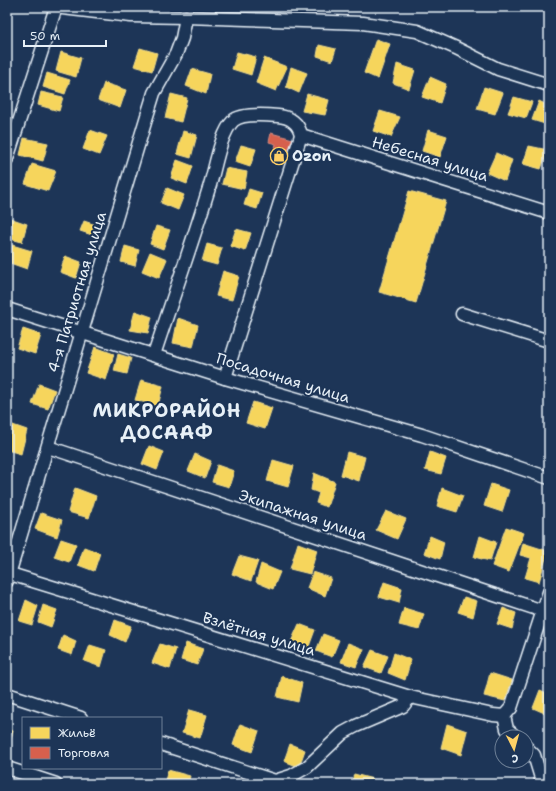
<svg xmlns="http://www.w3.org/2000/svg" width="556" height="791" viewBox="0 0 556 791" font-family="'Shantell Sans',sans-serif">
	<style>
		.homes { fill: #f6d55c; stroke: #f2dd8b }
		.shops { fill: #d6604d; stroke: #db8c80 }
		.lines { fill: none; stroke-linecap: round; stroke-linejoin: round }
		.minor-casing { stroke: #e8f1f8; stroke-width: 15 }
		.minor { stroke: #1d3557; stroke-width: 12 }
		.labels { text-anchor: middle; stroke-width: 4; stroke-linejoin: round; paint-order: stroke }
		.poi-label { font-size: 15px; font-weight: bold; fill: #e8f1f8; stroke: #1d3557; text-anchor: start }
		.street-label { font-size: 15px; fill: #e8f1f8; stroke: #1d3557 }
		.district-label { font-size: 19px; font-weight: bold; letter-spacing: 1px; fill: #e8f1f8; stroke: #1d3557 }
	</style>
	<rect width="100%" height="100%" fill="#1d3557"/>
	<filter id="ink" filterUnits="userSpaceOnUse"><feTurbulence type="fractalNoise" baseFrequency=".025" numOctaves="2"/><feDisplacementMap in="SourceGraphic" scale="8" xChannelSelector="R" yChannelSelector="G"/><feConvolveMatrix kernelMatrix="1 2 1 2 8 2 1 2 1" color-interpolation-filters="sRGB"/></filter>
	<g filter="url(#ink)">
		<!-- homes -->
		<g class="homes">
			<path d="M376,39L390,44L378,79L364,73Z"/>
			<path d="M319,45L336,49L332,61L317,56Z"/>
			<path d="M140,48L157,53L152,71L134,66Z"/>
			<path d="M61,52L81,58L76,77L56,71Z"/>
			<path d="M237,52L256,57L251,75L232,69Z"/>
			<path d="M264,58L287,67L276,91L256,83Z"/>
			<path d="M397,64L415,70L409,89L393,83Z"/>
			<path d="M291,67L307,73L299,93L286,87Z"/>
			<path d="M192,69L210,74L206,94L186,86Z"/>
			<path d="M47,73L70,80L65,94L43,87Z"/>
			<path d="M430,77L446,84L440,103L422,97Z"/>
			<path d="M104,83L126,90L120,108L98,100Z"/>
			<path d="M484,87L503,93L495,114L477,109Z"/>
			<path d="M41,92L63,97L59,111L38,105Z"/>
			<path d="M171,94L187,98L181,122L165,118Z"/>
			<path d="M307,94L329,100L325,115L302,111Z"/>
			<path d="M514,97L532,102L526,118L508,113Z"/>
			<path d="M539,101L549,106L545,124L532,120Z"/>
			<path d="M380,111L400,117L391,137L373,131Z"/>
			<path d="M90,130L107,136L99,155L83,149Z"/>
			<path d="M428,130L447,136L440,157L422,151Z"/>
			<path d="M183,131L197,135L191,158L177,154Z"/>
			<path d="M24,138L48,143L43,161L20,155Z"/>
			<path d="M241,145L256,149L250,167L235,162Z"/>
			<path d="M529,146L548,150L541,169L523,164Z"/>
			<path d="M496,153L512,160L505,181L487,173Z"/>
			<path d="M177,160L193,166L187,184L171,178Z"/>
			<path d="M32,164L56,171L48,191L25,184Z"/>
			<path d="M226,168L247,172L244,189L222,184Z"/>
			<path d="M167,188L184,195L178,210L161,203Z"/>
			<path d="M249,189L262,193L257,209L244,205Z"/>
			<path d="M409,191L446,201L416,303L379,292Z"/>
			<path d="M7,217L27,224L22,242L7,238Z"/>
			<path d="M84,221L99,226L95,236L80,231Z"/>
			<path d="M156,226L170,230L163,249L150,244Z"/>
			<path d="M236,229L251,233L245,251L230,246Z"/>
			<path d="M207,244L222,248L217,265L202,261Z"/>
			<path d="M12,245L32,251L27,269L7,262Z"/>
			<path d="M125,246L139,250L135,266L121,262Z"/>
			<path d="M150,252L167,259L159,278L142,271Z"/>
			<path d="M65,256L81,262L76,278L60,272Z"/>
			<path d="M223,271L239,276L232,300L216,296Z"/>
			<path d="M135,311L152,317L148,333L130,330Z"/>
			<path d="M178,318L198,325L193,347L173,343Z"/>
			<path d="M23,329L41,335L35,354L17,348Z"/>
			<path d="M95,347L114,354L106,380L86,373Z"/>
			<path d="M118,354L131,358L127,374L114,371Z"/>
			<path d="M141,380L163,386L158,406L135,400Z"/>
			<path d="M39,384L55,390L48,409L32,404Z"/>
			<path d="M253,402L272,408L265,429L246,423Z"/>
			<path d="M7,423L27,430L21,454L7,450Z"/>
			<path d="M149,446L164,452L157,470L142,464Z"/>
			<path d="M347,452L365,457L359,481L341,475Z"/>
			<path d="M430,452L446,458L441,474L425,470Z"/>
			<path d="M195,454L211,461L205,478L188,471Z"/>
			<path d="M273,460L294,466L288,487L267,481Z"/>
			<path d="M217,465L234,471L229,487L212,482Z"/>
			<path d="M314,473L335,482L327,507L316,503L319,493L311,490Z"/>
			<path d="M491,484L509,490L502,512L484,506Z"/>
			<path d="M75,488L96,496L89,518L68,512Z"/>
			<path d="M442,488L463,496L457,512L437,506Z"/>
			<path d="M386,511L406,519L397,539L376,530Z"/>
			<path d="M41,513L62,520L57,537L35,529Z"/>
			<path d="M506,527L524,533L509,572L492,566Z"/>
			<path d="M430,536L444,542L440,559L424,553Z"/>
			<path d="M480,536L496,542L490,561L474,557Z"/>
			<path d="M61,539L76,544L69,562L54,557Z"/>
			<path d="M298,543L317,550L310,574L290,569Z"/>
			<path d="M523,543L548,551L539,582L525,578L531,558L520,555Z"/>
			<path d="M84,547L100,553L94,571L78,565Z"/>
			<path d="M239,556L258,561L251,581L232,574Z"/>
			<path d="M261,564L280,572L273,589L256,582Z"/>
			<path d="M313,572L331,578L325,596L307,588Z"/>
			<path d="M384,582L402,588L399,603L379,597Z"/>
			<path d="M464,597L477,601L473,617L458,612Z"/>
			<path d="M26,600L38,606L32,625L19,621Z"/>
			<path d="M43,605L57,610L51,627L38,622Z"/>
			<path d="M404,608L424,614L419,630L399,625Z"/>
			<path d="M503,608L516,613L512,629L497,624Z"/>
			<path d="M115,620L131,626L125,642L110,635Z"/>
			<path d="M299,624L315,630L308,649L290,644Z"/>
			<path d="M323,634L339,640L332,657L316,651Z"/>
			<path d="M63,635L76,641L72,655L58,650Z"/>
			<path d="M186,643L203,649L197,665L181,660Z"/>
			<path d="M348,643L364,649L356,667L341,662Z"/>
			<path d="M160,644L176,649L170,669L152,663Z"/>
			<path d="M90,645L106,650L101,667L84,661Z"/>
			<path d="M372,650L388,656L381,673L364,667Z"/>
			<path d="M394,653L411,660L405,680L388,673Z"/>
			<path d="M490,673L512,680L505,701L484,696Z"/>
			<path d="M282,676L302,683L298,702L277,697Z"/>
			<path d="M540,690L549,694V715L533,708Z"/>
			<path d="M189,710L207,715L200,738L182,733Z"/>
			<path d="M240,724L259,731L252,752L233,745Z"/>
			<path d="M447,724L467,731L461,755L441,748Z"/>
			<path d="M7,729L13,731L7,751Z"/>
			<path d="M290,744L305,750L299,767L284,761Z"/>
			<path d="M168,770L190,776L188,784H164Z"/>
			<path d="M354,774L373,779L372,784H351Z"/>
		</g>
		<!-- shops -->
		<path class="shops" d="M271,133L293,139L289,150L283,149L279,164L271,162L276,144L269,142Z"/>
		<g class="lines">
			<defs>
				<g id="minor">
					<path d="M54,7L131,16L186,17L363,23L417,31L456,48L498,69L549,85"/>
					<path d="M301,135L549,213"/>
					<path d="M7,159L56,7"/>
					<path d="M7,309L225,378L422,435L549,478"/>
					<path d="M462,314L549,341"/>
					<path d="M154,355C172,300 192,244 209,188C215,170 220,134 233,121C241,113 267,115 278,116C290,117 299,123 301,135L225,378"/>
					<path d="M48,447L549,613"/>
					<path d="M7,573L410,697L493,715L504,716"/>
					<path d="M7,581L146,119L154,93L176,54L182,38L186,17"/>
					<path d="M7,694L81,718"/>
					<path d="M504,716L511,708L549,592"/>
					<path d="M504,716L507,729L516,737"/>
					<path d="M161,744L275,781L291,776L307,767L343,733L356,726L403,706L410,697"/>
					<path d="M526,747L534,755L541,778V784"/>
					<path d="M7,768L56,784"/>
				</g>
			</defs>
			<!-- minor casing -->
			<use href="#minor" class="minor-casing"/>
			<!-- minor -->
			<use href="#minor" class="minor"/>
		</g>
	</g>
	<!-- icons -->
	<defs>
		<symbol id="shop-ring" viewBox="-11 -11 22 22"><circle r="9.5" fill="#1d3557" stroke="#ffd166" stroke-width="1.5"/><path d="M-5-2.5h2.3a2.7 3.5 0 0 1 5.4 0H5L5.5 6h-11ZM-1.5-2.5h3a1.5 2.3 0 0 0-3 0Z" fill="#ffd166"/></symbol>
	</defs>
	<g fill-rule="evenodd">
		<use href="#shop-ring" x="269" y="146" width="20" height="20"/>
	</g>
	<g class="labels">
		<!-- poi labels -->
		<g class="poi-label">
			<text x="292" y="161">Ozon</text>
		</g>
		<!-- street labels -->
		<g class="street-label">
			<text transform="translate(430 159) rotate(17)" y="5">Небесная улица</text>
			<text transform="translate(77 292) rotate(-73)" y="5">4-я Патриотная улица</text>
			<text transform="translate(283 378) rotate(17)" y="5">Посадочная улица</text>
			<text transform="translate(303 515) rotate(18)" y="5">Экипажная улица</text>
			<text transform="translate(259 634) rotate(17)" y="5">Взлётная улица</text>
		</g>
		<!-- district labels -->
		<g class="district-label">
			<text x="167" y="417">МИКРОРАЙОН<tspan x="167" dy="22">ДОСААФ</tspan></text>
		</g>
	</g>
	<!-- margin -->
	<rect width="556" height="791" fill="none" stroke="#1d3557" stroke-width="24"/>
	<rect x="12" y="12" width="532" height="767" fill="none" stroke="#e8f1f8" stroke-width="1.5" filter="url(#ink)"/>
	<!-- legend -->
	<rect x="22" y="717" width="140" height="52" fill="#1d3557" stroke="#6e8097"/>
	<rect x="30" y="727" width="20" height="12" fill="#f6d55c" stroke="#6e8097"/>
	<text x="58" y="737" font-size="12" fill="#e8f1f8">Жильё</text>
	<rect x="30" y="747" width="20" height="12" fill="#d6604d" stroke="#6e8097"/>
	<text x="58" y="757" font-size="12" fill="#e8f1f8">Торговля</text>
	<!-- north arrow -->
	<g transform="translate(514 749) rotate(174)"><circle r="19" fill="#1d3557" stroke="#6e8097"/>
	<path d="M0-3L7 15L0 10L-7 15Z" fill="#ffd166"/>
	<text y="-6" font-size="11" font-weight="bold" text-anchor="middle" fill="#e8f1f8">С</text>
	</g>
	<!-- scale -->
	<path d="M24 40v6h82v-6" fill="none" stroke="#e8f1f8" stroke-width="2"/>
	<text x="30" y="40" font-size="12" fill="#e8f1f8" stroke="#1d3557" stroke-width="3" paint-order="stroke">50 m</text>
</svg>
